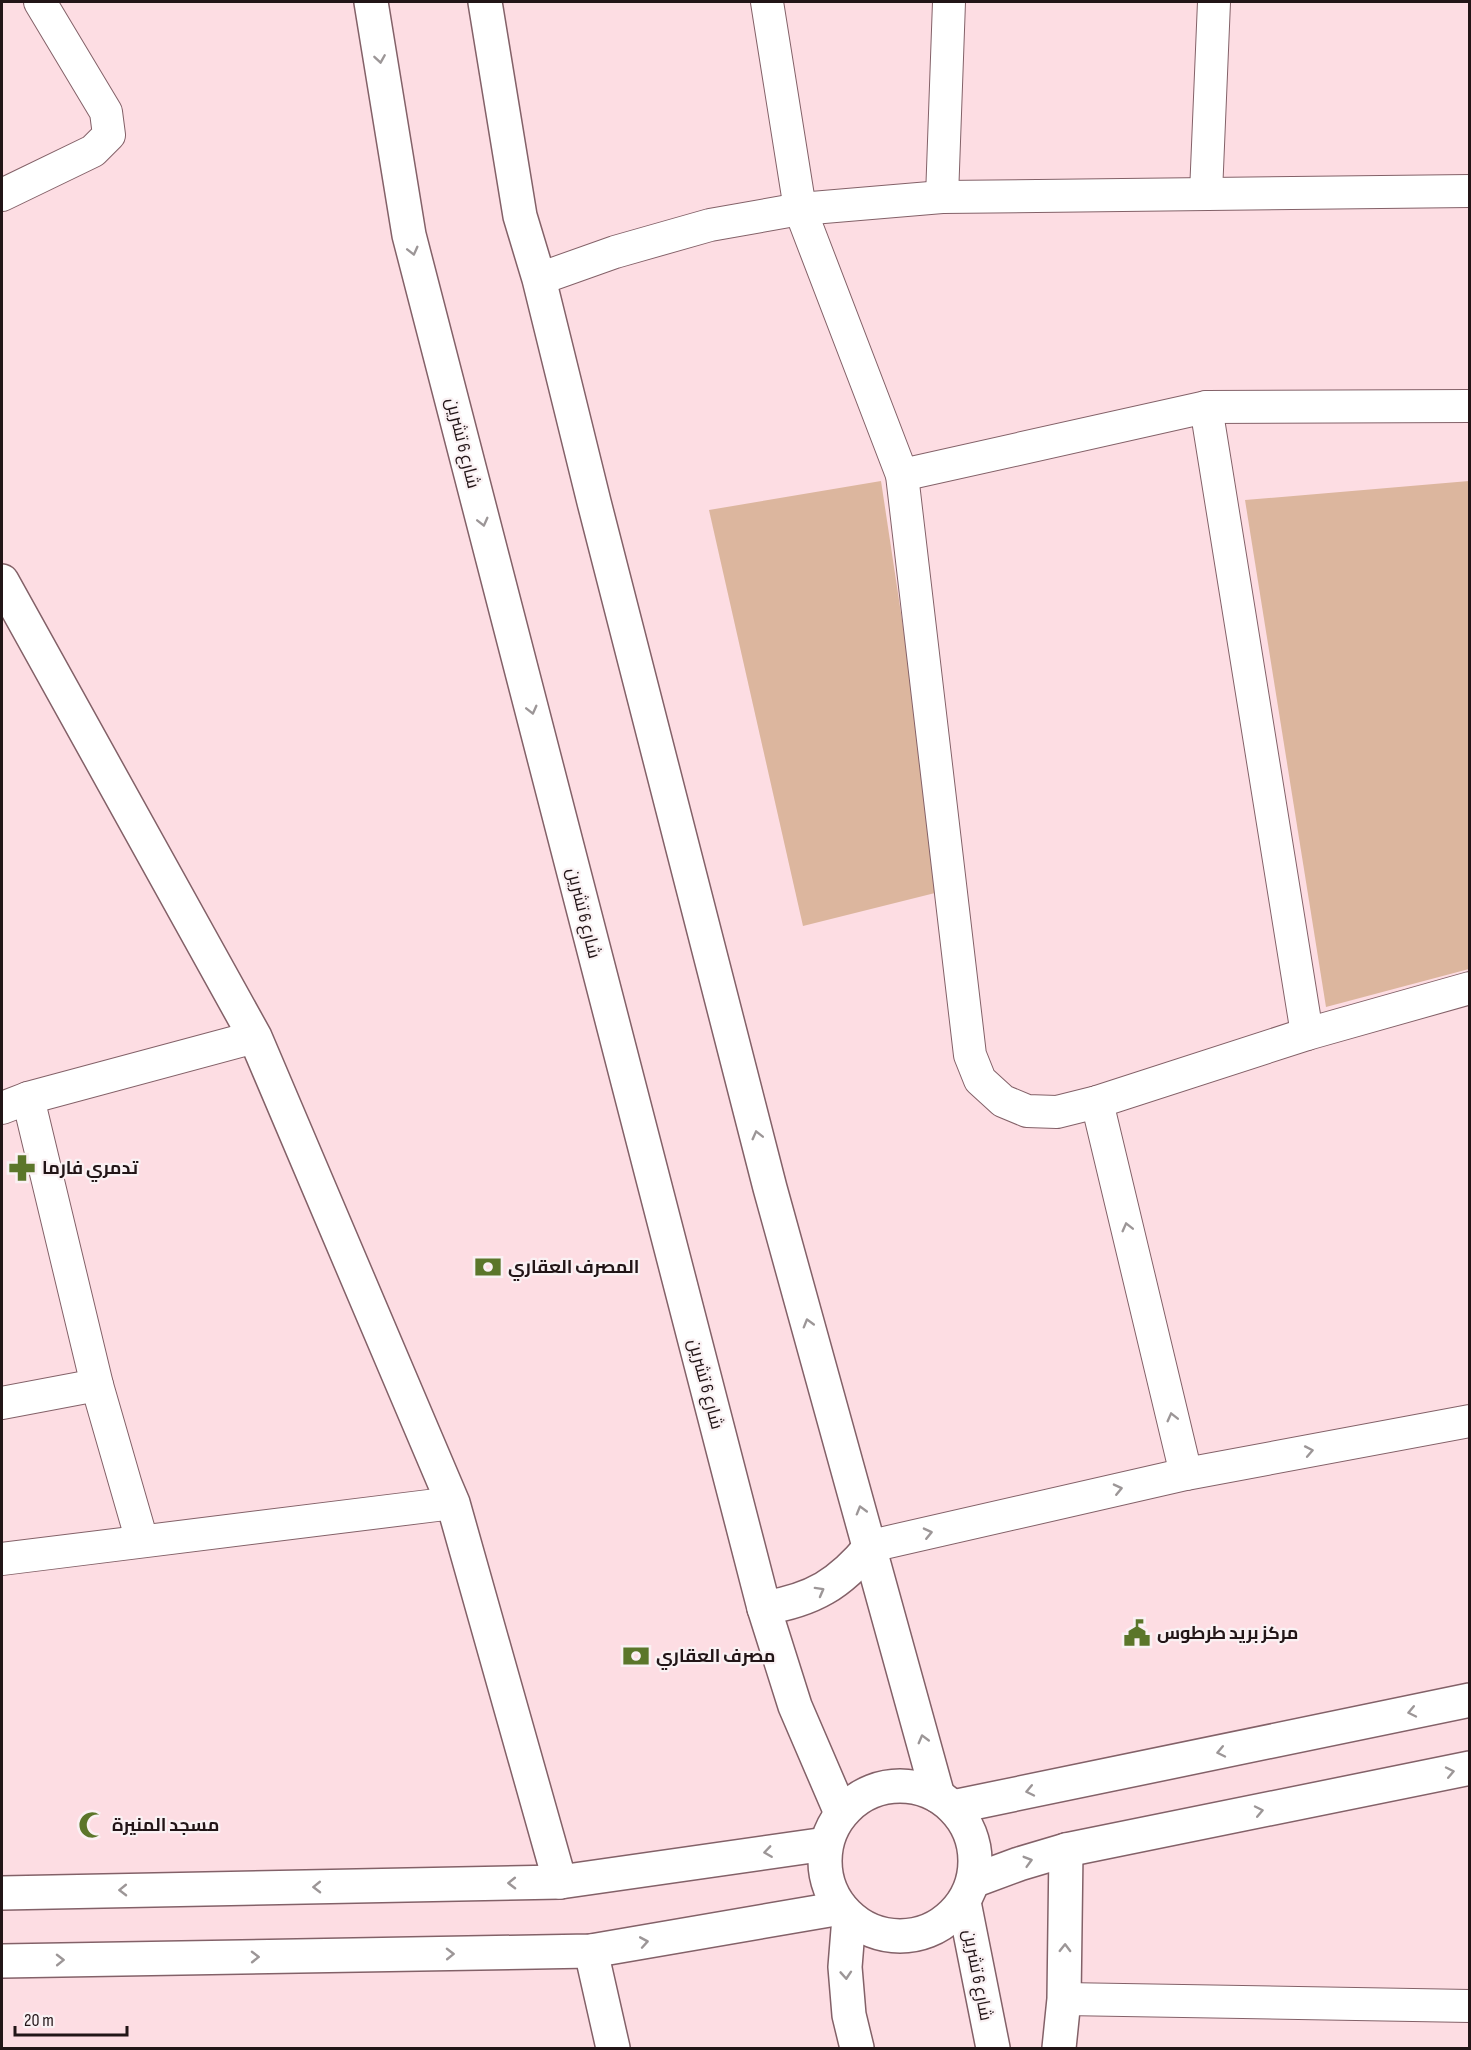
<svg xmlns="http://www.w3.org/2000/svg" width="1471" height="2050" viewBox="0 0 1471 2050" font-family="'Sofia Sans Condensed',Cairo,sans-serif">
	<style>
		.green { fill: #dcb69e }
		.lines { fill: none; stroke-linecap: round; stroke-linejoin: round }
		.street-casing { stroke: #836168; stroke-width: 34 }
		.secondary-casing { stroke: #836168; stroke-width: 36 }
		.primary-casing { stroke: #836168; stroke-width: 36 }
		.street { stroke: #fff; stroke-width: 32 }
		.secondary { stroke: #fff; stroke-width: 33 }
		.primary { stroke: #fff; stroke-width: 33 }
		.oneway { stroke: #9c9697 }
		.labels { text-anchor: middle; stroke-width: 4.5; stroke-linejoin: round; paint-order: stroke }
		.street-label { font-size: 18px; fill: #221517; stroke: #faf1f3 }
		.poi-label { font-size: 18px; font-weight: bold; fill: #221517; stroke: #faf1f3; text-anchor: start }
	</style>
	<rect width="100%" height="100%" fill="#fddde3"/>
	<!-- green -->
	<g class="green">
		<path d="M881,481L943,891L803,926L709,510Z"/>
		<path d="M1469,481V969L1326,1007L1245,500Z"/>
	</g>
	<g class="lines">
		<defs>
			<g id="street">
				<path d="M767,2L800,209L902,475L970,1055L980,1080L1003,1101L1027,1111L1057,1112L1097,1102L1307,1034L1470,988"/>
				<path d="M1206,193L1214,2"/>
				<path d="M2,195L93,151L109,135L106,112L40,2"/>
				<path d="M942,197L949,2"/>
				<path d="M539,279L615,252L710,225L800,209L942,197L1470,191"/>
				<path d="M1206,407L1307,1034"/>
				<path d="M902,475L1206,407L1470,406"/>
				<path d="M28,1098L97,1385L142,1541"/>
				<path d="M1097,1102L1186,1474"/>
				<path d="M2,1108L28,1098L255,1037"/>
				<path d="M2,1403L97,1385"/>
				<path d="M871,1546L1186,1474L1470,1421"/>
				<path d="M2,1559L453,1503"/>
				<path d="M1064,1999L1470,2006"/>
			</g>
			<g id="secondary">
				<path d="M2,581L255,1037L453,1503L560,1882"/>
				<path d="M953,1807L1470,1700"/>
				<path d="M973,1881L1019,1864L1066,1850L1470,1768"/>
				<path d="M2,1893L560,1882L826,1844"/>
				<path d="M591,1951L613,2048"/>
				<path d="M2,1961L591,1951L841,1908"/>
			</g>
			<g id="primary">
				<path d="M371,2L409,235L764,1608L795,1706L841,1813"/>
				<path d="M485,2L520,216L539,279L594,502L770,1188L938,1796"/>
				<path d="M764,1608C813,1600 840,1584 871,1546"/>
				<circle cx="900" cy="1861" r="75"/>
				<path d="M964,1902L993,2048"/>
				<path d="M849,1917L845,1967L849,2015L857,2048"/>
				<path d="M1059,2048L1064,1999L1066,1850"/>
			</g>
		</defs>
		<!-- street casing -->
		<use href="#street" class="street-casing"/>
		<!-- secondary casing -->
		<use href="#secondary" class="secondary-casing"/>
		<!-- primary casing -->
		<use href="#primary" class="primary-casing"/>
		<!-- street -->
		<use href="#street" class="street"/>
		<!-- secondary -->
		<use href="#secondary" class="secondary"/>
		<!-- primary -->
		<use href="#primary" class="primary"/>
	</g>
	<!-- one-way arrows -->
	<defs><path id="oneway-chevron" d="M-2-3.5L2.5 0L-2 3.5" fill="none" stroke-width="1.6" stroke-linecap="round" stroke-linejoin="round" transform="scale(1.5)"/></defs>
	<g class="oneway">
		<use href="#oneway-chevron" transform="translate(380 59) rotate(81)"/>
		<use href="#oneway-chevron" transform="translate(413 251) rotate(76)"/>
		<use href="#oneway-chevron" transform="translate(483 522) rotate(76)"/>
		<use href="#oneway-chevron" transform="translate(532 710) rotate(76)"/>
		<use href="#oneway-chevron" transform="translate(757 1135) rotate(-104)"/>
		<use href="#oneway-chevron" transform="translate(1127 1227) rotate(-104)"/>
		<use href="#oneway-chevron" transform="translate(808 1323) rotate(-106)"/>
		<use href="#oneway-chevron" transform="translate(1172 1417) rotate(-104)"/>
		<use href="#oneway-chevron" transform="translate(1309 1451) rotate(-11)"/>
		<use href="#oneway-chevron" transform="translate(1118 1489) rotate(-13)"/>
		<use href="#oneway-chevron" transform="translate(861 1510) rotate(-106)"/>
		<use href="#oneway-chevron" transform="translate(928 1533) rotate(-13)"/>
		<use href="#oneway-chevron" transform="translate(820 1591) rotate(-29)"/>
		<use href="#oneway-chevron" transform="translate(1412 1712) rotate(168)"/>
		<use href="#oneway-chevron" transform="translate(923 1739) rotate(-105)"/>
		<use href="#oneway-chevron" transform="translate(1221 1752) rotate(168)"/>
		<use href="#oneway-chevron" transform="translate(1450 1772) rotate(-12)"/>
		<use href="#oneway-chevron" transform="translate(1030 1791) rotate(168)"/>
		<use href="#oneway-chevron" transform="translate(1259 1811) rotate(-12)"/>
		<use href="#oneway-chevron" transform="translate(768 1852) rotate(172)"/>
		<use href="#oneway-chevron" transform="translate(1028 1861) rotate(-16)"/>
		<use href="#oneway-chevron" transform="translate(512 1883) rotate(179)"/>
		<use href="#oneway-chevron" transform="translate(317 1887) rotate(179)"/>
		<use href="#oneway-chevron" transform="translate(123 1890) rotate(179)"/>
		<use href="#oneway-chevron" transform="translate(644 1942) rotate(-10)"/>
		<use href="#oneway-chevron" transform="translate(1065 1948) rotate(-89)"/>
		<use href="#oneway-chevron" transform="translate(450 1954) rotate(-1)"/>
		<use href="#oneway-chevron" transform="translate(255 1957) rotate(-1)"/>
		<use href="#oneway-chevron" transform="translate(60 1960) rotate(-1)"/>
		<use href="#oneway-chevron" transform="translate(846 1975) rotate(86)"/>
	</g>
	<!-- icons -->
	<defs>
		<symbol id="pharmacy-bare" viewBox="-9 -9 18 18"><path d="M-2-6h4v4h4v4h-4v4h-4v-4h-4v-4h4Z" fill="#5b762a" stroke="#faf1f3" stroke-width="2.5" paint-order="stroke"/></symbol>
		<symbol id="bank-bare" viewBox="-9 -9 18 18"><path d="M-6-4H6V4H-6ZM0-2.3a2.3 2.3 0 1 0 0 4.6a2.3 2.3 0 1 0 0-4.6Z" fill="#5b762a" stroke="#faf1f3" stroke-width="2.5" paint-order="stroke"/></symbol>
		<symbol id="civic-bare" viewBox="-9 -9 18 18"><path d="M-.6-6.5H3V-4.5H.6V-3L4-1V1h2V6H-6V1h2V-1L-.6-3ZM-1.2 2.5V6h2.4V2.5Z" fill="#5b762a" stroke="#faf1f3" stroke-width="2.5" paint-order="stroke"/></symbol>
		<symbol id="mosque-bare" viewBox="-9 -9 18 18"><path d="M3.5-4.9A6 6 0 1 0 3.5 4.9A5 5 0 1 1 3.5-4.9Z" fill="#5b762a" stroke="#faf1f3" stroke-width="2.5" paint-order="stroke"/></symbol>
	</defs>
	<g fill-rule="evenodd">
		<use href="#pharmacy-bare" x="3" y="1149" width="38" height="38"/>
		<use href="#bank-bare" x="469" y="1248" width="38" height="38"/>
		<use href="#civic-bare" x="1118" y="1614" width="38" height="38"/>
		<use href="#bank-bare" x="617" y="1637" width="38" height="38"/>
		<use href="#mosque-bare" x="73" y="1806" width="38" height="38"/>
	</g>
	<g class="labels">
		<!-- street labels -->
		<g class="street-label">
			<text transform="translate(463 443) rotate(76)" y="6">شارع 6 تشرين</text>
			<text transform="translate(584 913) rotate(76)" y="6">شارع 6 تشرين</text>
			<text transform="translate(706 1384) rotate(75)" y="6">شارع 6 تشرين</text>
			<text transform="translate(978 1975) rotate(79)" y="6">شارع 6 تشرين</text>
		</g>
		<!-- poi labels -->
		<g class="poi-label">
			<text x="42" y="1174">تدمري فارما</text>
			<text x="508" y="1273">المصرف العقاري</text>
			<text x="1157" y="1639">مركز بريد طرطوس</text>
			<text x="656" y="1662">مصرف العقاري</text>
			<text x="112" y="1831">مسجد المنيرة</text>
		</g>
	</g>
	<!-- border -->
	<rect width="1471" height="2050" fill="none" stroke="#221517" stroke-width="6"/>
	<!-- scale -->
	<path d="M15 2026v9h112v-9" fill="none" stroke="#221517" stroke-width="3"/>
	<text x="24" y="2026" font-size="18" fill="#221517" stroke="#faf1f3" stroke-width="4.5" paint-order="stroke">20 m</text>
</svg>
